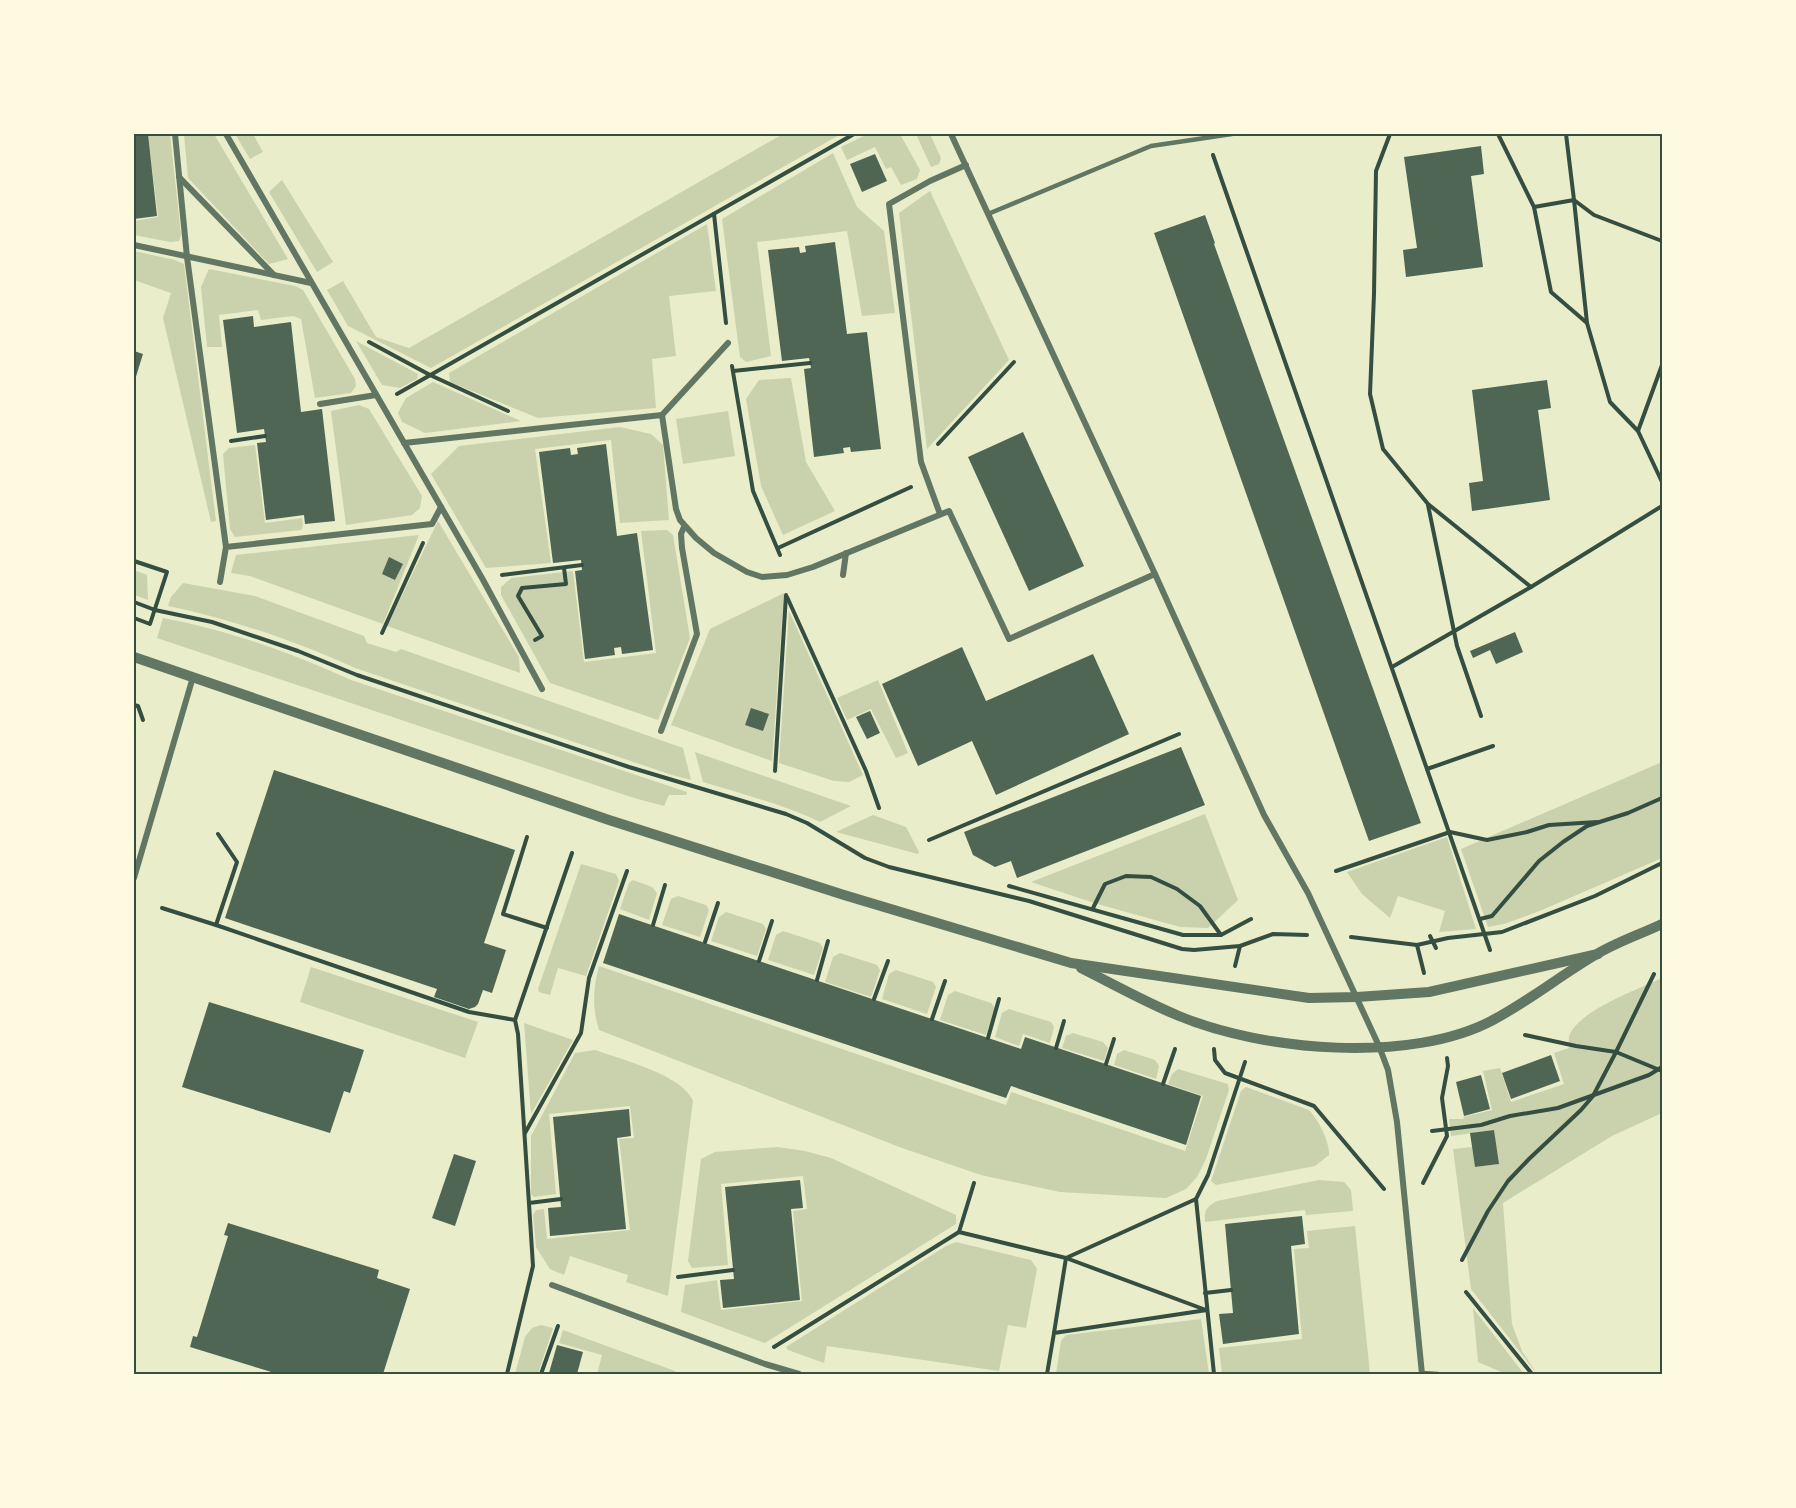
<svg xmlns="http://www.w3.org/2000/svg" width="1796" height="1508" viewBox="0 0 1796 1508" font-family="Cabin,sans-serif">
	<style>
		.green { fill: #cad2ad }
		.building { fill: #4f6655 }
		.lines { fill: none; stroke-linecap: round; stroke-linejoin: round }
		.path { stroke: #344e41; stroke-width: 4 }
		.service { stroke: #617663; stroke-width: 4.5 }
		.minor { stroke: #617663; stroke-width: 6 }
		.tertiary { stroke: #617663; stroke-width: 10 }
		.neatline { fill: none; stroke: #344e41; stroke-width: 2 }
	</style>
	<rect width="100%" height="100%" fill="#e9edc9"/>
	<!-- green -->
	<g class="green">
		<path d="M148,134H170L181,235L179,241L170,242L134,235V221L158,217Z"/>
		<path d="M184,134H214L288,259L269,264L188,178Z"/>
		<path d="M235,134H253L263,152L250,159Z"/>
		<path d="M783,134H841L431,368L348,326L327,290L343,281L376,337L409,348Z"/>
		<path d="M868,134H900L920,170L917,179L901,185L891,167L886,169L875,147L847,160L841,147Z"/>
		<path d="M916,134H930L941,158L939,164L931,167Z"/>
		<path d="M833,153L857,207L884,231L895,313L862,316L847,231L757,242L771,356L746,362L740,357L722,219Z"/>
		<path d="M282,180L333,262L317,272L269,192Z"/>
		<path d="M930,191L1009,360L927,449L899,213Z"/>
		<path d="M707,224L716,291L669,296L676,356L652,359L656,408L538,418L450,382L449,373Z"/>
		<path d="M134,251L175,260L184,264L216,521L211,522L163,318L171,293L134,280Z"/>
		<path d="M209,269L295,286L303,290L355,379L356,386L351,393L315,398L301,319L293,316L261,320L258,310L219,315L222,347H207L201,287Z"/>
		<path d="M356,341L418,374L417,379L400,388L382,385Z"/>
		<path d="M791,378L806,462L835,511L783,535L761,486L746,399L759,380Z"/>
		<path d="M433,382L521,421L425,433L402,422L398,413L406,398Z"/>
		<path d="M359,405L369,409L422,496L420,508L412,515L346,525L331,411Z"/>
		<path d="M728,411L735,456L683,464L676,419Z"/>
		<path d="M620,427L651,434L663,445L669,520L620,523L611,440L535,449L551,563L486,568L431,474L459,446Z"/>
		<path d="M255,445L265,523L302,518L303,526L301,530L235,537L230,529L223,454L229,448Z"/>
		<path d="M438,521L519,657L520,673L387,626Z"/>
		<path d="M667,530L673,535L690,638L658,720L550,683L501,595V587L511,578L573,571L584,662L656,653L641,531Z"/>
		<path d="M419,535L383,624L250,576L231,573L236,555Z"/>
		<path d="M134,570L147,575L148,600L134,595Z"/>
		<path d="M183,583L255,596L364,636L367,643L396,652L401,649L683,748L691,780L672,775L355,668C296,641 231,619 168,606L171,597Z"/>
		<path d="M784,593L772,761L671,725L710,629Z"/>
		<path d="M789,611L863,775L849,782L834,781L779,763Z"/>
		<path d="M163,618C228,630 292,653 351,680L687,792L686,795H669L664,806L634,798L157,638Z"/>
		<path d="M878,680L908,753L896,758L871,709L847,720L837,698Z"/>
		<path d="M695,752L851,806L820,822C782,804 742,794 703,782Z"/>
		<path d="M1662,762V858L1542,910L1504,924L1488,927L1461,849Z"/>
		<path d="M1205,814L1238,900L1208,928L1180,927L1094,903L1031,882Z"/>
		<path d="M873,815L906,827L919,852L918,854L836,832Z"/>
		<path d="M1447,837L1476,929L1439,932L1445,911L1398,896L1390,918L1362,894L1347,872Z"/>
		<path d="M581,864L616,874L619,881L586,976L558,968L550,995L539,992L538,989Z"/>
		<path d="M633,880L652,887L657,893L649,920L620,909L629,883Z"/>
		<path d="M678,896L706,905L709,910L700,937L662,925L671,899Z"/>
		<path d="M726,912L763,924L766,929L757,956L711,941L719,917Z"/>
		<path d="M783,931L820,943L823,948L814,975L768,960L776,935Z"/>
		<path d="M840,953L877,965L880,970L871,997L825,982L833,957Z"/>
		<path d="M599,966L1006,1105L1011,1092L1185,1151L1203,1096L1168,1084L1172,1074L1178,1069L1228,1084L1229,1090L1206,1159L1197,1177L1186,1189L1166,1198L1060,1192L981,1175L902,1148L599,1030C592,1008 593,988 599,966Z"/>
		<path d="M311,967L478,1022L465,1058L300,1002Z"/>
		<path d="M896,970L933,982L936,987L927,1014L882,999L889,974Z"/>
		<path d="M1662,978V1113L1612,1136L1503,1203L1512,1324L1522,1351L1537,1374L1471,1289L1453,1149L1472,1147L1475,1167L1498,1164L1494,1130L1451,1136L1449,1119H1464L1463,1117L1492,1110L1483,1071L1500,1068L1511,1102L1564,1084L1554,1053L1569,1048C1569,1043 1568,1039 1570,1034C1582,1009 1637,990 1662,978Z"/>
		<path d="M955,991L991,1003L995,1008L986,1035L940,1020L948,995Z"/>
		<path d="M1009,1009L1051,1022L1054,1027L1050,1043L1023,1034L1019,1046L995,1037L1002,1013Z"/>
		<path d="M524,1023L573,1040L531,1114Z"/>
		<path d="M1073,1033L1103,1042L1108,1048L1104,1061L1062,1048L1066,1036Z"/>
		<path d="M595,1050C620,1059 683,1075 693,1101L668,1296L626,1282L628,1275L570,1256L564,1275L550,1269L536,1247L533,1215L536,1210L544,1209L547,1239L630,1230L619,1139L634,1138L630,1106L549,1114L556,1194L534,1197L531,1194V1136L575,1053Z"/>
		<path d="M1124,1050L1155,1060L1159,1066L1156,1079L1114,1065L1117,1054Z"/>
		<path d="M1246,1087L1309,1110C1319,1121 1329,1140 1329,1155L1315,1166L1216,1185L1211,1181L1241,1091Z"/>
		<path d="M778,1147L805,1151L831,1158L956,1215V1224L765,1343L681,1312L685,1285L717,1280L721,1310L802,1301L793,1211L807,1209L803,1176L721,1184L728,1265L692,1268L688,1261L701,1159L715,1152Z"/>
		<path d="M1319,1180L1344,1182L1351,1190L1353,1211L1306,1215L1305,1210L1205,1222C1204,1209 1207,1207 1217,1201Z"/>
		<path d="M1355,1226L1370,1374H1222L1219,1348L1302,1339L1294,1249L1309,1248L1307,1231Z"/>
		<path d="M956,1242L1031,1260L1037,1269L1026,1328L1008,1325L999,1371L827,1346L824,1363L788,1350L786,1347L946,1246Z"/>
		<path d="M1473,1308L1524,1374H1506L1478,1362Z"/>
		<path d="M1201,1319L1209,1374H1056L1061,1341L1066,1335Z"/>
		<path d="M541,1325L553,1328L538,1374H515L525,1337L532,1328Z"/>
		<path d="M563,1330L675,1371L677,1374H597L602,1355L559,1343Z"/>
	</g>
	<!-- building -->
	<g class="building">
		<path d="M134,134H148L157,216L134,219Z"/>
		<path d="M1481,146L1484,174L1471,176L1483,267L1406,277L1403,250L1417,248L1404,157Z"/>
		<path d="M875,154L887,181L862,192L850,164Z"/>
		<path d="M1205,215L1215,243L1214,244L1421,823L1369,841L1154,233Z"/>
		<path d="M835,242L847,334L867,332L881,449L851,452L850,447L843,448L844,453L814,457L804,369L811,368L809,358L782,361L768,250L799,247L800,253L806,252L805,246Z"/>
		<path d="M253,316L254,327L291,322L301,412L322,409L335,521L305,524L304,515L266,520L257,443L266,442L264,429L237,433L223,320Z"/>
		<path d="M134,351L143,354L134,383Z"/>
		<path d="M1547,380L1551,408L1538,410L1550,500L1472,511L1469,483L1483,481L1472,390Z"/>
		<path d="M1023,432L1084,566L1029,591L968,457Z"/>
		<path d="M606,444L617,536L637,533L653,650L622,654L621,647L614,648L615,655L585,659L575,571L582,570L581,560L553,563L539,452L570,448L571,455L578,454L577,448Z"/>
		<path d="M389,557L403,564L395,580L382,574Z"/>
		<path d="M1515,632L1523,652L1496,664L1490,650L1473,658L1470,651Z"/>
		<path d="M962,647L986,701L1093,654L1129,734L996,795L972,741L918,766L882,684Z"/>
		<path d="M751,708L769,714L763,731L745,725Z"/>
		<path d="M870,711L880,733L867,739L856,717Z"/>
		<path d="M1181,747L1205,805L1017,878L1011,861L995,867L973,855L964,832Z"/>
		<path d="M274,770L515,850L484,943L506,950L492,993L483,990L478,1004L475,1007L469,1009L434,997L437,989L225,918Z"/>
		<path d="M619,914L1021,1049L1025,1037L1201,1096L1186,1145L1011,1086L1006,1098L603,963Z"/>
		<path d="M209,1002L364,1050L350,1093L344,1091L330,1133L182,1087Z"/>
		<path d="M1551,1055L1560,1081L1511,1099L1502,1073Z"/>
		<path d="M1481,1075L1490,1109L1464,1116L1456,1082Z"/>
		<path d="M629,1109L631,1136L617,1138L626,1229L550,1236L548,1208L561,1207L553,1117Z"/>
		<path d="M1494,1130L1499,1164L1475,1167L1470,1133Z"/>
		<path d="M454,1154L476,1161L455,1226L432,1218Z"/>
		<path d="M800,1180L803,1208L791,1209L800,1300L723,1308L720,1280L734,1279L725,1187Z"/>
		<path d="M1302,1216L1305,1244L1291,1246L1299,1334L1223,1344L1219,1314L1233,1313L1225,1224Z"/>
		<path d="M228,1223L379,1270L377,1278L410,1289L383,1374H278L190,1347L193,1336L197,1337L228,1236L224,1235Z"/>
		<path d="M557,1345L583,1352L577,1374L549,1373Z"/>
	</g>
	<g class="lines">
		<!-- path -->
		<g class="path">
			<path d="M1390,134L1376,171L1374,294L1370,394L1383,449L1428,504L1531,587L1662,506"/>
			<path d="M1498,134L1534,207L1551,292L1587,323L1610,402L1638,431L1662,482"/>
			<path d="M1566,134L1574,200L1594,215L1662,241"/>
			<path d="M1213,155L1490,950"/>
			<path d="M1534,207L1574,200L1587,323"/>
			<path d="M714,214L726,323"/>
			<path d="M369,342L430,375L508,411"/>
			<path d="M732,366L753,491L780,555"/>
			<path d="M733,371L810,363"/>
			<path d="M397,394L854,134"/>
			<path d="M1638,431L1662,365"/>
			<path d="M231,441L265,436"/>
			<path d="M938,444L1014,362"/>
			<path d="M1428,505L1457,646L1481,716"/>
			<path d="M778,548L911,487"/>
			<path d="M134,561L167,572L150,624L134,618"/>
			<path d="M502,575L582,565"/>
			<path d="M787,597L866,771L879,808"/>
			<path d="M134,602L155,610L212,622L298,651L357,675L629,767L786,814L807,823L865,858L889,867L1029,901L1182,949L1194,950L1240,946L1273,934L1307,935"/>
			<path d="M382,633L423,543"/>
			<path d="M535,640L542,636L518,596L522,588L566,584L564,568"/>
			<path d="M1392,667L1531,587"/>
			<path d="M134,705L138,706L143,720"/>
			<path d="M1427,769L1493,746"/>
			<path d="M775,771L786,595"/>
			<path d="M218,834L237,862L216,925L469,1012L515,1020"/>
			<path d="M527,837L503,914L547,928"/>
			<path d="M929,840L1179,734"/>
			<path d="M1336,871L1450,832L1487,840L1527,832L1549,825L1597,822"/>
			<path d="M1009,886L1183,935H1221L1251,919"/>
			<path d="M162,908L216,925"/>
			<path d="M1093,908L1105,884L1126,876L1151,877L1177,889L1200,906L1221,935"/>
			<path d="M1480,919L1492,916L1539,861L1563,842L1587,826L1628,813L1662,798"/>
			<path d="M653,925L665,885"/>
			<path d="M1430,936L1436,948"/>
			<path d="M1351,937L1417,945L1448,938L1502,932L1595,896L1662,863"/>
			<path d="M705,942L718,903"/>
			<path d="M1417,945L1424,973"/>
			<path d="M759,961L772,921"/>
			<path d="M1235,966L1240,946"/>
			<path d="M817,980L828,941"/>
			<path d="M874,999L888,961"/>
			<path d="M932,1019L945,981"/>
			<path d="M1525,1035L1576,1046L1616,1052L1662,1071"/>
			<path d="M988,1038L999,999"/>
			<path d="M1056,1048L1064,1021"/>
			<path d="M1214,1049L1215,1060L1225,1073L1314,1106L1384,1189"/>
			<path d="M1106,1064L1114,1039"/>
			<path d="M1163,1084L1175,1049"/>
			<path d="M1432,1131L1481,1125L1510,1116L1558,1108L1649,1075L1662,1067"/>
			<path d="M525,1133L581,1033L589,978L627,871"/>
			<path d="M1423,1183L1447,1136L1442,1098L1448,1066L1447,1058"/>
			<path d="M529,1203L561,1199"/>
			<path d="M959,1232L1066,1258L1054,1333"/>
			<path d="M1066,1258L1206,1310"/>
			<path d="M1066,1258L1196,1199"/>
			<path d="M1462,1260L1488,1211L1508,1181L1529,1159L1581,1110L1593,1096L1616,1052L1654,974"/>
			<path d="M678,1277L733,1270"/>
			<path d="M1466,1292L1532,1374"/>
			<path d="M1205,1293L1231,1290"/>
			<path d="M774,1347L959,1232L974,1183"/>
			<path d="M507,1374L533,1266L518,1034L515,1020L572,853"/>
			<path d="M541,1374L558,1326"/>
			<path d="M1047,1374L1054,1333L1207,1310"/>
			<path d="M1214,1374L1196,1199L1208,1175L1245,1062"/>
		</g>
		<!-- service -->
		<g class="service">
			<path d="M988,214L1151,146L1232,134"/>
			<path d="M1422,1373L1438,1374"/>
		</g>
		<!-- minor -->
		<g class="minor">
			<path d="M175,134L187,257L226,547"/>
			<path d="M226,134L482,578L542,689"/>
			<path d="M951,134L1155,574L1264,815L1308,893L1379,1046L1388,1070L1397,1122L1422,1374"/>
			<path d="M179,177L274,275"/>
			<path d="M134,245L311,283"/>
			<path d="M320,404L376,395"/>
			<path d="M662,415L676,509L680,520L696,538L714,553L747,572L762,577L787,575L813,567L949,511L1009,639L1155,574"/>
			<path d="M404,443L662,415L728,343"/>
			<path d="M940,514L921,462L889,204L930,181L966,165"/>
			<path d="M843,575L846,553"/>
			<path d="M220,582L226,547L432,524L441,507"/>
			<path d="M661,731L697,634L682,548L681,534L684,527"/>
			<path d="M134,878L193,677"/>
			<path d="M552,1285L765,1364L799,1374"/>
		</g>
		<!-- tertiary -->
		<g class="tertiary">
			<path d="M134,657L609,820L844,895L1071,963L1309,998L1357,997L1429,992L1598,954"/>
			<path d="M1081,968C1113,984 1145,1002 1179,1016C1263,1051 1411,1064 1493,1020C1529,1001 1561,975 1597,954C1617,942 1641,934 1662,924"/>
		</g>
	</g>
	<!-- border -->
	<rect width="1796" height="1508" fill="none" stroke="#fefae0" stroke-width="270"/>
	<rect x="135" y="135" width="1526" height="1238" class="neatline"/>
</svg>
